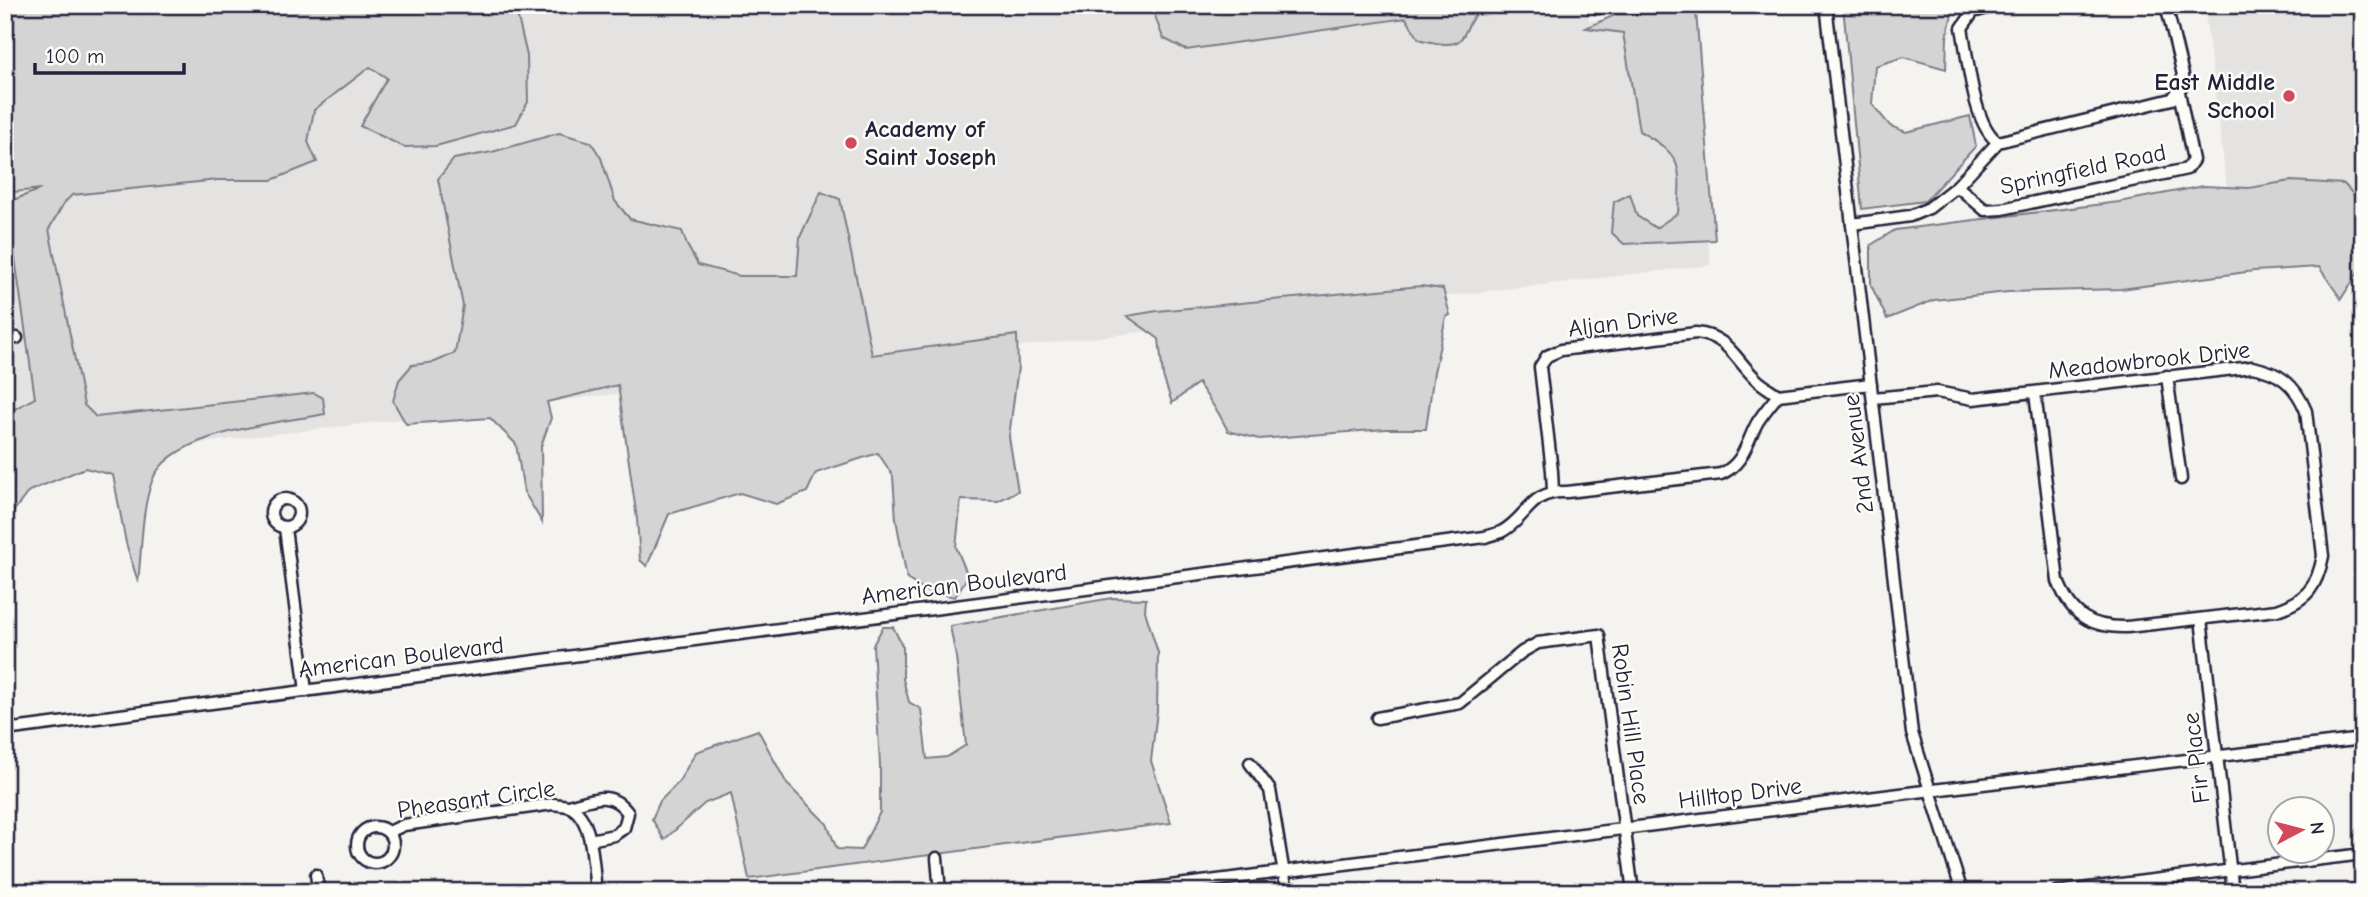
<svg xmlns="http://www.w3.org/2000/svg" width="2368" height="897" viewBox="0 0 2368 897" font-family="'Comic Neue',sans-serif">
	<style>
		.built { fill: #e4e3e2 }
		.green { fill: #d5d4d5; stroke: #7c7b88; stroke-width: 2 }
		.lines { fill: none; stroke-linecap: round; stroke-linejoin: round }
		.minor-casing { stroke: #22223b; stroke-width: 15 }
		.minor { stroke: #fdfcf7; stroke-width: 10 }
		.poi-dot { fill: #d1495b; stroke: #fdfcf7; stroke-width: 2.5 }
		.labels { text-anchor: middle; stroke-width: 5; stroke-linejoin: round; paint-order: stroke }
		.poi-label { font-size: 24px; font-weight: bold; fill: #22223b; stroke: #fdfcf7; text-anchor: end }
		.street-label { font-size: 24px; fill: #22223b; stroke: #fdfcf7 }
	</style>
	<rect width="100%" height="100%" fill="#f4f3ef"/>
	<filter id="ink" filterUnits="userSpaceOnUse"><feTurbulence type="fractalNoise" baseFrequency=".0143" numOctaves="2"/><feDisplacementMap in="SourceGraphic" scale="14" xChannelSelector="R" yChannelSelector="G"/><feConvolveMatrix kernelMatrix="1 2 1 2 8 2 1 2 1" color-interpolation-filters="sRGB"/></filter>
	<g filter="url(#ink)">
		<!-- built -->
		<g class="built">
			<path d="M5,5H1587L1589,21L1683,9L1711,265L21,464L5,338Z"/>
			<path d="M2204,5H2363V293L2349,187L2229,204Z"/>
		</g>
		<!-- green -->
		<g class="green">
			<path d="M5,5H515L527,56L528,102L516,124L436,146L404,147L360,126L387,78L370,67L314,110L308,142L317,162L272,180H218L72,195L64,203L49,229L84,405L96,417L314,393L323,398L325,414C280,423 170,431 152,481C141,512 142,549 138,582L126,543L113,475L85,468L29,491L6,521L5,414L35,398L13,244L11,201L41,189L5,193Z"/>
			<path d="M1153,5H1486C1454,27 1478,56 1419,39L1406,18L1186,50L1163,38L1154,13Z"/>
			<path d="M1843,5H1954L1947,37L1946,69L1904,57L1875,66L1872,104L1890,126L1906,132L1970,116L1976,146L1925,201L1862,209Z"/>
			<path d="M1696,12L1715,240L1624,244L1611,232L1614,202L1630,194L1637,216L1656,228L1678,213C1681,166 1683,155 1639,131L1623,33L1586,28L1617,14Z"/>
			<path d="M559,133L591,142L601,158L615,201L630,219L682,231L687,245L698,265L740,276H797L800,237L821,192L840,199L872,355L1017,335L1018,367L1009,437L1018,491L998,501L961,500L956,547L968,576L955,597L925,591L907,579L896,519L893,476L878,453L816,473L807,492L776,504L740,493L669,514L647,566L640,560L637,519L618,385L547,402L551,418L541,446L542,522L524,492L516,444L490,418L406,424L393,401L399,380L412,365L435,362L455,353L463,306L438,179L454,159L492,152Z"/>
			<path d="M2290,181L2344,184L2363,205V265L2341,299L2319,267L2254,271L2121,289L2008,292L1934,300L1887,319L1871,285V245L1895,230L2119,202L2204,186L2249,188Z"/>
			<path d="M1421,286L1443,289L1450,315L1446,317L1434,372L1426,429H1386L1259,439L1228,431L1219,414L1198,383L1172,403L1163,376L1159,339L1127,316L1157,311Z"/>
			<path d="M1112,598L1146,599L1145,611L1158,653L1157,711L1151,761L1171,823L749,879L731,793L705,803L664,840L652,819L660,801L678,783L696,752L758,730L787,784L827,824L837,849L861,850L880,812V765L873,645L883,627H893L903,647V679L909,702L921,709L927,759L947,757L966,745L956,657L950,626Z"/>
		</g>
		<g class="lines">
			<defs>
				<g id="minor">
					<path d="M1598,5V8"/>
					<path d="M1826,5L1912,733L1962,892"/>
					<path d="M1998,142C1973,126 1968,57 1962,28L1973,12L1998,5"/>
					<path d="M1957,186L1985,210L2002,209L2187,169L2193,160L2179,92"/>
					<path d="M1852,224L1910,216L1929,208L1957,186L1998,142L2172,99L2182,86L2183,75L2166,5"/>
					<path d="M5,339L17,338"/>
					<path d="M2167,376L2181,479"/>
					<path d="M1873,398L1937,392L1973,399L2252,367C2279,372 2295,384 2306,411L2323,556C2317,586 2308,600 2277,610L2127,627C2090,628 2071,615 2058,581L2035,393"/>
					<path d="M1553,491L1552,471L1540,367L1547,356L1561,350L1696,333C1728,336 1734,358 1756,379C1762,385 1771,390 1778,395"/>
					<circle cx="285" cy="513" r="14"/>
					<path d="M285,528L306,691"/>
					<path d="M2201,619L2233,892"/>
					<path d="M1377,718L1460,703L1522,652L1538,643L1599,635L1633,892"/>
					<path d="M5,730L1485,537C1490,535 1496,534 1501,532C1528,518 1529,490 1567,492L1721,474C1744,464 1746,443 1757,423C1763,413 1771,404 1778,395L1871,384"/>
					<path d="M1250,763L1270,790L1287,892"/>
					<path d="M569,806C593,799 611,789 628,813L624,828L614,835L590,840"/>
					<circle cx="375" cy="845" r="18"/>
					<path d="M389,832L404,825L553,804C558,805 565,805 570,807C594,818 593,869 596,892"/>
					<path d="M937,858L940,892"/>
					<path d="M316,875L319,892"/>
					<path d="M1122,892L1916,792L2363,739"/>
					<path d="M2056,892L2363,854"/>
				</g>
			</defs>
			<!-- minor casing -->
			<use href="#minor" class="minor-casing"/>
			<!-- minor -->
			<use href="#minor" class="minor"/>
		</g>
	</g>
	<!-- markers -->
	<g class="poi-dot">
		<circle cx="2289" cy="96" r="7"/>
		<circle cx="851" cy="143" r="7"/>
	</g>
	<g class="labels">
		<!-- poi labels -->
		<g class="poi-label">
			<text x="2275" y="90">East Middle<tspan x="2275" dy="28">School</tspan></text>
			<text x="865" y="137" text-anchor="start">Academy of<tspan x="865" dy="28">Saint Joseph</tspan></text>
		</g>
		<!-- street labels -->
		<g class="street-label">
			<text transform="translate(2083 169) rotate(-12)" y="8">Springfield Road</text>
			<text transform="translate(1623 322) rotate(-7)" y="8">Aljan Drive</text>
			<text transform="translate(2149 360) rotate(-6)" y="8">Meadowbrook Drive</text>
			<text transform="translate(1858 454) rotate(-97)" y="8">2nd Avenue</text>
			<text transform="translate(964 584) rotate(-7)" y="8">American Boulevard</text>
			<text transform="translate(401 657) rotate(-7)" y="8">American Boulevard</text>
			<text transform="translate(1631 724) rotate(82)" y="8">Robin Hill Place</text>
			<text transform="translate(2196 758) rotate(-97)" y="8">Fir Place</text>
			<text transform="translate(1740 793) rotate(-7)" y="8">Hilltop Drive</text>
			<text transform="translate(476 799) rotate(-8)" y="8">Pheasant Circle</text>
		</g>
	</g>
	<!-- margin -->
	<rect width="2368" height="897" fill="none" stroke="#fdfcf7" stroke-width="28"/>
	<rect x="14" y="14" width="2340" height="869" fill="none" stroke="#22223b" stroke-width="2.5" filter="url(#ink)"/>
	<!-- north arrow -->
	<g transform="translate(2301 830) rotate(83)"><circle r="33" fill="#fdfcf7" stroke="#a5a5ac" stroke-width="2"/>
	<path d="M0-5L12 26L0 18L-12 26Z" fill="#d1495b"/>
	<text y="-10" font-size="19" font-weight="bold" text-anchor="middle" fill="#22223b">N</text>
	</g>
	<!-- scale -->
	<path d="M35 63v10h149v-10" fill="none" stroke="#22223b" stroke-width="3.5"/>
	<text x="46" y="63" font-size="21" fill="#22223b" stroke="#fdfcf7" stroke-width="5" paint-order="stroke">100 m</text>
</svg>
